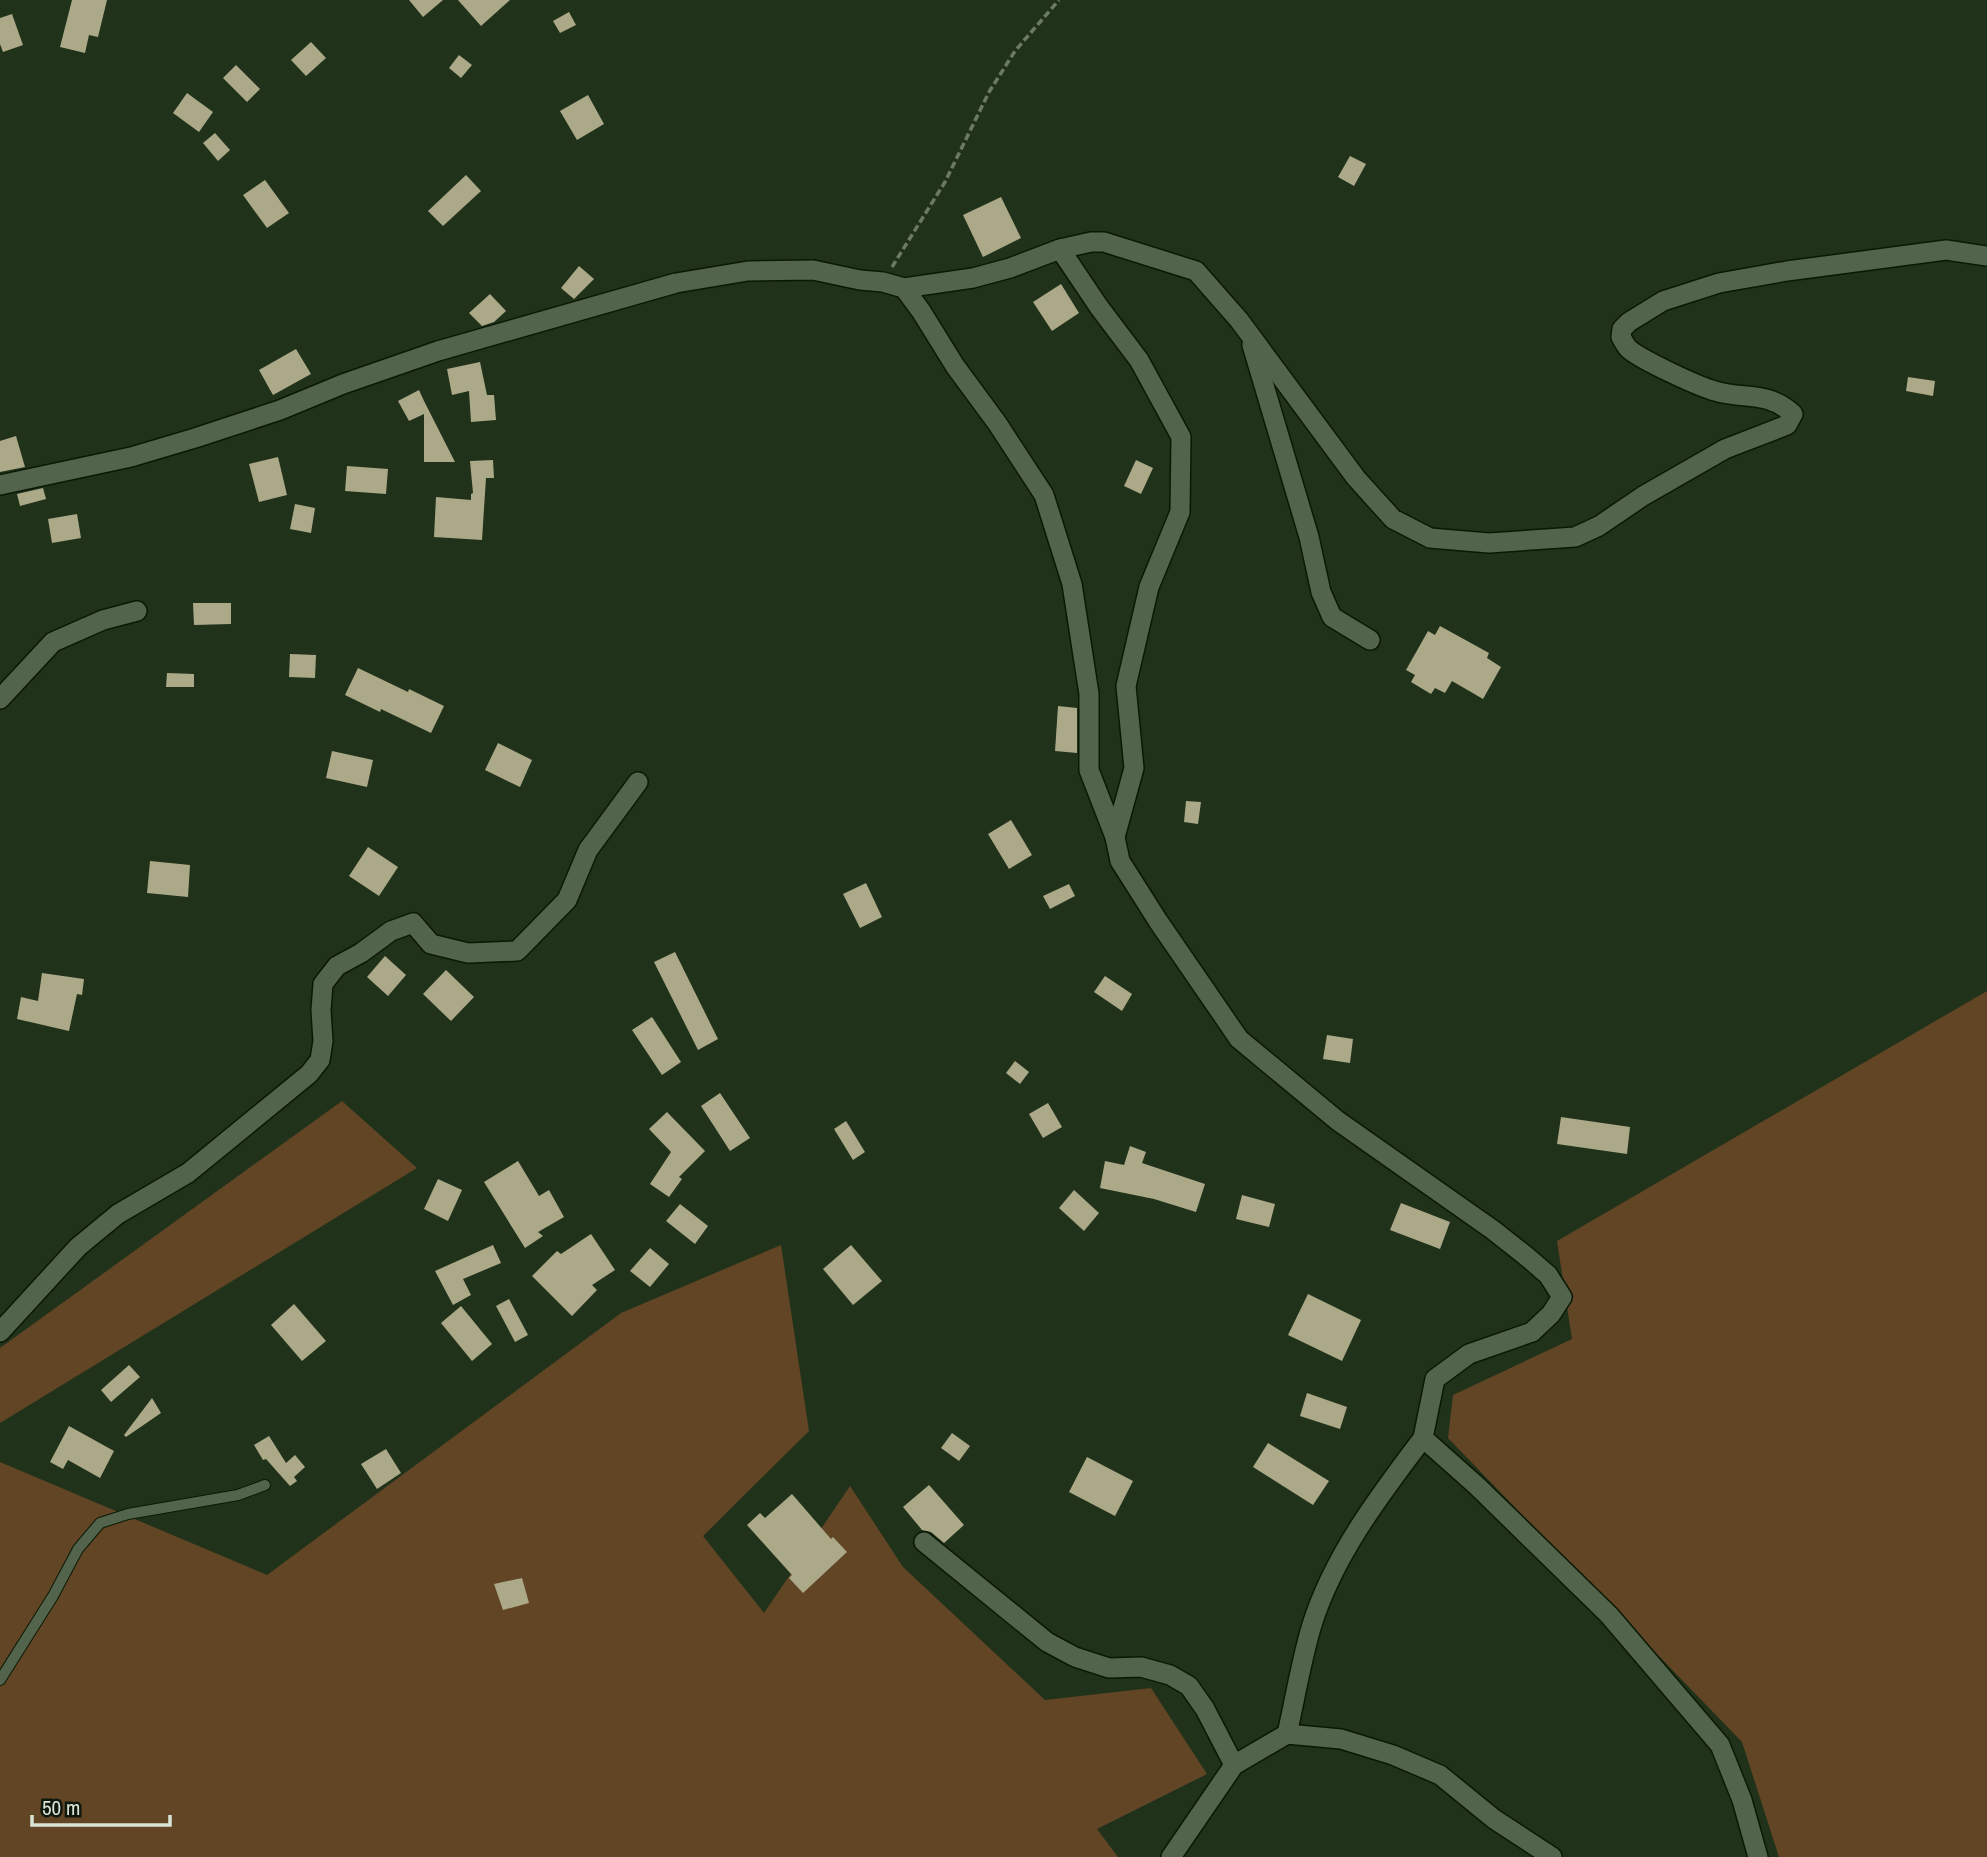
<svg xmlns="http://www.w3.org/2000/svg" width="1987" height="1857" viewBox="0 0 1987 1857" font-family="'Archivo Narrow',sans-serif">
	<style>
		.green { fill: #614524 }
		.building { fill: #aca988 }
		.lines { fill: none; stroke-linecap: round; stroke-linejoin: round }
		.service-casing { stroke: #0a1905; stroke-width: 12 }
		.minor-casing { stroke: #0a1905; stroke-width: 22 }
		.path { stroke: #6b7a66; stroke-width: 3.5; stroke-dasharray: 7 3.5; stroke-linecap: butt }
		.service { stroke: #52644b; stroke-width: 10 }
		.minor { stroke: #52644b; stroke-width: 19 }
	</style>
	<rect width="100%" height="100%" fill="#21321b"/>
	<!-- green -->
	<g class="green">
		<path d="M1987,991V1857H1779L1742,1742L1448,1438L1453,1395L1572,1339L1557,1241Z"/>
		<path d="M342,1101L417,1168L0,1423V1348Z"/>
		<path d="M781,1245L809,1431L703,1536L764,1613L850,1486L903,1567L1045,1700L1151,1688L1207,1774L1097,1829L1118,1857H0V1462L267,1575L621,1313Z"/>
	</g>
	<!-- building -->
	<g class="building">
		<path d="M72,0H107L98,37L89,35L85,53L60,47Z"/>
		<path d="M409,0H443L423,17Z"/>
		<path d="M458,0H510L481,26Z"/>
		<path d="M569,12L576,25L560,33L553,21Z"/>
		<path d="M12,14L23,45L3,52L0,44V18Z"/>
		<path d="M311,42L326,58L306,76L291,60Z"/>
		<path d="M459,55L472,65L461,78L449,68Z"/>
		<path d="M236,65L260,89L247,102L223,78Z"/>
		<path d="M187,93L213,112L199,132L173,113Z"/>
		<path d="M588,95L604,124L577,140L560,111Z"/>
		<path d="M215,133L230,150L218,161L203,143Z"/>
		<path d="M1350,156L1366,164L1354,186L1338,177Z"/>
		<path d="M466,175L481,191L443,226L428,211Z"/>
		<path d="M265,180L289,213L267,228L243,195Z"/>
		<path d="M1001,197L1021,238L983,257L963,215Z"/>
		<path d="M579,266L594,279L574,299L561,288Z"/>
		<path d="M1061,284L1079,313L1052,331L1033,302Z"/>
		<path d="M490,294L506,311L494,322L482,326L469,313Z"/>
		<path d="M296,349L311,374L273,395L259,370Z"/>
		<path d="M480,362L487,395H494L496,420L471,422L469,391L452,395L447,369Z"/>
		<path d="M1908,377L1935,381L1933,396L1906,391Z"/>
		<path d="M419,390L424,401L455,462H424V414L409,421L398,401Z"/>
		<path d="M16,436L25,467L0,472V441Z"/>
		<path d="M278,457L287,495L259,502L249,464Z"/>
		<path d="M493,460L494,478H486L482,540L434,537L436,497L471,500V494L473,493L470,461Z"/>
		<path d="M1136,460L1153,468L1141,494L1124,486Z"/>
		<path d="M347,466L388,469L386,494L345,491Z"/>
		<path d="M43,488L46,499L20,506L17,494Z"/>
		<path d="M295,504L315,508L311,533L290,529Z"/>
		<path d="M77,514L81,538L52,543L48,519Z"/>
		<path d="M193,603H231V624L194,625Z"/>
		<path d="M1440,626L1489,653L1487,658L1501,667L1483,699L1452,681L1445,693L1435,688L1431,694L1411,682L1415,675L1406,670L1428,631L1435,635Z"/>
		<path d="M290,654L316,655L315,678L289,677Z"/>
		<path d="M358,668L408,692L409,689L444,706L431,733L381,709L380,712L345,695Z"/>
		<path d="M167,673L194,674V687H166Z"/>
		<path d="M1058,706L1077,708V753L1055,751Z"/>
		<path d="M498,743L532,760L520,787L485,770Z"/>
		<path d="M332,751L373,760L367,787L326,778Z"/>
		<path d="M1186,801L1201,802L1198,824L1184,822Z"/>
		<path d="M1011,820L1032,855L1009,869L988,834Z"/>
		<path d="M368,847L398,867L379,896L349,876Z"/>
		<path d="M150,861L190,865L188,897L147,893Z"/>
		<path d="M866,883L882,917L860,928L843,894Z"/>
		<path d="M1069,884L1075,896L1050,909L1043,896Z"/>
		<path d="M675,952L718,1039L698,1050L654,962Z"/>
		<path d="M385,956L406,975L388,996L367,977Z"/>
		<path d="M446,970L474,997L451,1021L423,994Z"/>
		<path d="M42,973L84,979L82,995L77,994L69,1031L17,1019L21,997L38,1001Z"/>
		<path d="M1105,976L1132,994L1122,1011L1094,992Z"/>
		<path d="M652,1017L681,1062L662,1075L632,1030Z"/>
		<path d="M1327,1035L1353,1039L1350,1063L1323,1059Z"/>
		<path d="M1015,1061L1029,1072L1020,1084L1006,1073Z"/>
		<path d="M720,1093L750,1138L730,1151L701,1106Z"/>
		<path d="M1048,1103L1062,1127L1043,1138L1029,1114Z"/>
		<path d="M667,1112L705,1151L679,1177L682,1179L669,1197L650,1184L671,1152L649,1129Z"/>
		<path d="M1561,1117L1630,1127L1627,1154L1557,1144Z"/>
		<path d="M846,1121L865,1152L853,1160L834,1129Z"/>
		<path d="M1130,1146L1146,1152L1142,1163L1205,1184L1196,1212L1154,1199L1100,1188L1105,1161L1124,1165Z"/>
		<path d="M518,1161L539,1196L549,1190L564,1217L538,1232L543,1236L525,1248L484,1182Z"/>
		<path d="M438,1179L462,1190L448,1221L424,1209Z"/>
		<path d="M1074,1190L1099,1213L1084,1231L1059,1208Z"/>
		<path d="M1242,1195L1275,1204L1269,1227L1236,1219Z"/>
		<path d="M1401,1203L1450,1222L1440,1249L1390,1230Z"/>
		<path d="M680,1204L708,1226L695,1244L666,1221Z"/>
		<path d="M591,1234L615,1270L592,1285L597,1290L572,1316L532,1276L557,1251L561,1254Z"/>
		<path d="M493,1245L501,1263L463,1279L471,1295L453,1305L435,1271Z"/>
		<path d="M851,1245L882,1281L853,1305L823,1269Z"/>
		<path d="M650,1248L669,1264L650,1287L630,1271Z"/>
		<path d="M1308,1294L1361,1320L1342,1361L1288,1335Z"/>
		<path d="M509,1299L528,1335L515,1342L496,1306Z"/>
		<path d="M294,1304L326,1341L302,1361L271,1325Z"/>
		<path d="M461,1306L492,1344L472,1361L441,1323Z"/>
		<path d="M129,1365L140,1377L111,1402L101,1390Z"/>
		<path d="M1307,1393L1347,1407L1340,1429L1300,1416Z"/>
		<path d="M152,1398L161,1413L126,1437L124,1435Z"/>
		<path d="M69,1426L114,1451L100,1478L68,1460L63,1469L50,1462Z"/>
		<path d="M952,1433L970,1446L959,1461L941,1448Z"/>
		<path d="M269,1436L286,1463L295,1455L305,1467L294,1477L297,1481L290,1486L266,1459L263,1460L254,1445Z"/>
		<path d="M1268,1443L1329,1481L1313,1505L1253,1467Z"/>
		<path d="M386,1449L401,1473L377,1489L361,1464Z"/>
		<path d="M1087,1457L1133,1481L1115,1516L1069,1492Z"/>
		<path d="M929,1485L964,1525L944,1543L931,1532L922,1530L903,1507Z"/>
		<path d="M792,1494L831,1539L833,1537L847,1552L803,1593L789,1578L792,1575L747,1525L760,1513L765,1518Z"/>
		<path d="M522,1578L529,1603L503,1610L494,1584Z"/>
	</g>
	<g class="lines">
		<defs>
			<path id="service" d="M0,1680L53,1596L78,1549L100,1523L128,1514L238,1495L265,1485"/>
			<g id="minor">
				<path d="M1060,249L1099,307L1139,360L1181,437L1180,512L1149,587L1126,686L1134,768L1115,837"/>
				<path d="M904,288L921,311L955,366L997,423L1044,495L1072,584L1089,694V770L1115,837L1120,861L1158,921L1239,1039L1338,1121L1493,1230L1526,1256L1548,1275L1562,1297L1551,1314L1532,1332L1469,1354L1435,1379L1423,1438L1477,1486L1609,1615L1720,1745L1742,1800L1758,1857"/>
				<path d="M1252,345L1309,537L1321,592L1332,617L1370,640"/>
				<path d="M0,485L131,457L195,438L280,410L343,384L438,351L676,283L748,271L813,270L860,280L883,282L904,288L973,278L1010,268L1060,249L1091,242H1104L1196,271L1239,320L1356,478L1393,519L1430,538L1489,543L1575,537L1599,526L1643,496L1725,449L1787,425L1793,414C1767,390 1743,400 1715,391C1697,386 1644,361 1630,350C1626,347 1624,342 1621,337L1622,329L1629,322L1663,301L1719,283L1787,271L1946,250L1987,256"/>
				<path d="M0,699L53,642L103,620L137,611"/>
				<path d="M0,1332L78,1247L118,1214L188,1173L309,1074L320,1060L323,1041L321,1010L323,984L337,966L361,953L391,931L413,923L431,944L468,953L517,951L567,900L588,850L638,782"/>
				<path d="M924,1542L1047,1642L1075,1657L1109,1668L1141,1667L1170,1675L1189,1686L1205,1709L1234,1765"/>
				<path d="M1287,1734C1295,1699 1301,1662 1311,1628C1332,1558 1379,1496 1423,1438"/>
				<path d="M1171,1857L1234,1765L1287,1734L1341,1739L1393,1755L1440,1775L1494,1819L1552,1857"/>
			</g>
		</defs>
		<!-- service casing -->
		<use href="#service" class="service-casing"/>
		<!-- minor casing -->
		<use href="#minor" class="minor-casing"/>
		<!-- path -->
		<path class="path" d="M892,267L945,182L989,92L1015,51L1059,0"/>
		<!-- service -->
		<use href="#service" class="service"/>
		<!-- minor -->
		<use href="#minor" class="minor"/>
	</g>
	<!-- scale -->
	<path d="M32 1815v10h138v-10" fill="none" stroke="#d9e4d6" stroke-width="3.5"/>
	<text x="42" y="1815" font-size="21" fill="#d9e4d6" stroke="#10170d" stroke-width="5" paint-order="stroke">50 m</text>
</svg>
